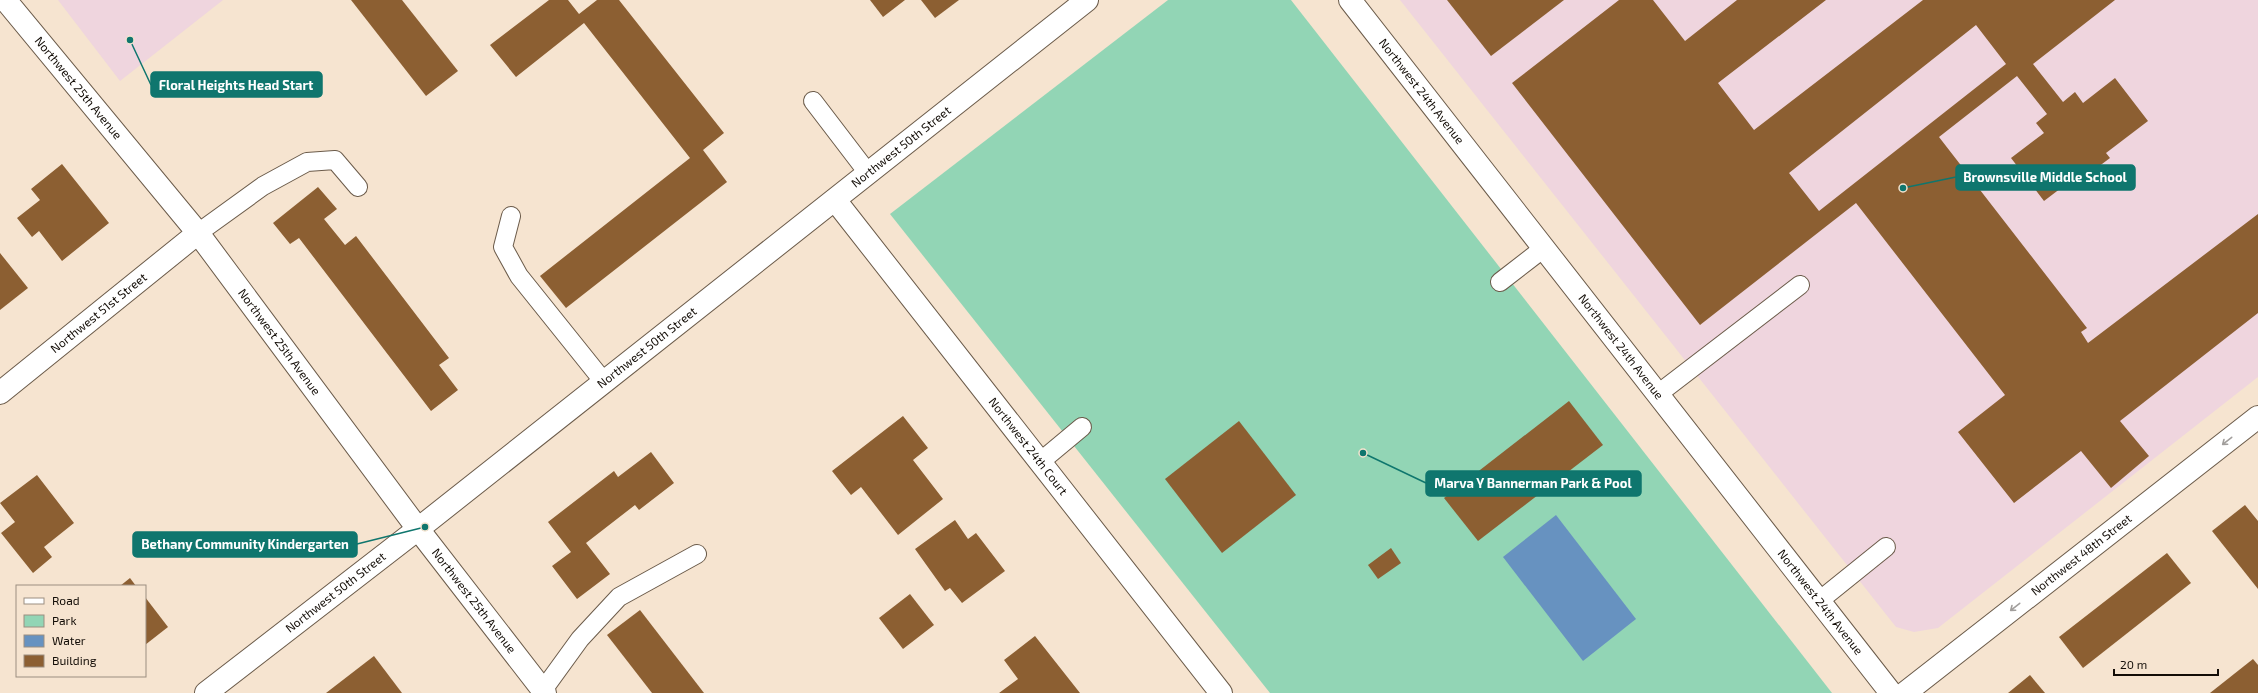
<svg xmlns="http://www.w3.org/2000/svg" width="2258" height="693" viewBox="0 0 2258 693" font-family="'Exo 2',sans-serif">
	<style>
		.education { fill: #efd5de }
		.green { fill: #92d5b5 }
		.water { fill: #6792c0 }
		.building { fill: #8c5f32; fill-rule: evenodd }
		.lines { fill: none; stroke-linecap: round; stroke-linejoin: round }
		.service-casing { stroke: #6b5b4a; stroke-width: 20 }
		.minor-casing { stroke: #6b5b4a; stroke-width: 24 }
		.service { stroke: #fff; stroke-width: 18 }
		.minor { stroke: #fff; stroke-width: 22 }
		.oneway { stroke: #a19e9c }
		.labels { text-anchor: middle; stroke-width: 4; stroke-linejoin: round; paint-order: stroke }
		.street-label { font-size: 12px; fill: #130d07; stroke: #f6e4d0 }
		.leader { fill: none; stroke: #0f766e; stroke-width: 1.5 }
		.callout-dot { fill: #0f766e; stroke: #f6e4d0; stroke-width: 1.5 }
		.callout { fill: #0f766e; stroke: #0f766e; stroke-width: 1.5 }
		.callout-label { font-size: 13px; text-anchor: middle; font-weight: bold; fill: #fff }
	</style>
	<rect width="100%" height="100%" fill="#f6e4d0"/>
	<!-- education -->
	<g class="education">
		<path d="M58,0H223L120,81Z"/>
		<path d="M1400,0H2258V377L1938,628L1914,632L1896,627Z"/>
	</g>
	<!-- green -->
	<path class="green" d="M1168,0H1291L1832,693H1270L890,214Z"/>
	<!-- water -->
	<path class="water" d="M1556,515L1636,619L1583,661L1503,557Z"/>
	<!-- building -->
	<g class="building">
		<path d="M351,0H402L458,71L426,96Z"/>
		<path d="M549,0H568L579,14L597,0H619L724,133L703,150L727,182L566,308L540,276L690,158L584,23L516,77L490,45Z"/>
		<path d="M870,0H905L883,17Z"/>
		<path d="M921,0H959L935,18Z"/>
		<path d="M1447,0H1564L1491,56Z"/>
		<path d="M1619,0H1653L1685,41L1737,0H1826L1718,83L1754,130L1923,0H2115L2033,64L2063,102L2075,92L2083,103L2115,78L2148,121L2106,153L2110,158L2090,173L2086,169L2044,201L2011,158L2044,133L2036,123L2047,114L2017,76L1939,137L2087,328L2081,332L2088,343L2258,214V313L2120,421L2149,456L2111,488L2081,451L2014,503L1958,432L2005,395L1856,203L1700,325L1512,83ZM1976,25L2006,64L1819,211L1789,173Z"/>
		<path d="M62,164L109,223L62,261L39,231L32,237L17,218L40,200L31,189Z"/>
		<path d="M318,187L337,209L324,219L345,245L356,236L449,358L439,365L458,390L431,411L299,238L290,244L273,223Z"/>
		<path d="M0,253L28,288L0,310Z"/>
		<path d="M1569,401L1603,445L1478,541L1444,498Z"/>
		<path d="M903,416L928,448L913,460L943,499L898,535L861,487L851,495L832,471Z"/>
		<path d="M1239,421L1296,495L1222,553L1165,479Z"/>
		<path d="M651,452L674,483L639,510L635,505L586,543L610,574L577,599L552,566L571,552L548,522L614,471L618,477Z"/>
		<path d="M37,475L74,523L44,547L52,557L33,573L1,533L15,522L0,503Z"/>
		<path d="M2245,505L2258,521V589L2212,531Z"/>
		<path d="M955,520L968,539L976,533L1005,571L962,603L950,588L945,591L915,549Z"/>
		<path d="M1391,548L1401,563L1378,579L1368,565Z"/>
		<path d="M2167,553L2191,583L2083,668L2059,637Z"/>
		<path d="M130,578L136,586H120Z"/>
		<path d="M910,594L934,625L903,649L879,618Z"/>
		<path d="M145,597L168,627L145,645Z"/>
		<path d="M640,610L704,693H652L607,635Z"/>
		<path d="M1035,636L1080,693H999L1018,679L1004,660Z"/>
		<path d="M374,656L402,693H326Z"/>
		<path d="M2253,659L2258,665V693H2210Z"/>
		<path d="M2030,675L2045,693H2008Z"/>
	</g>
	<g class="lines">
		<defs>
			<g id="service">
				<path d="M813,101L868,173"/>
				<path d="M511,216L503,247L519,276L604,382"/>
				<path d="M198,233L263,186L307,162L335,160L358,187"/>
				<path d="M1500,282L1544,248"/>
				<path d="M1658,394L1800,285"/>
				<path d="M1040,462L1082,427"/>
				<path d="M1819,601L1886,547"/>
				<path d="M543,690L580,639L619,597L697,554"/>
			</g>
			<g id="minor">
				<path id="s1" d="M2,0L7,2L198,233L418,529L545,693"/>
				<path id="s2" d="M1350,0L1891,693"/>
				<path id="s3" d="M835,200L1221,693"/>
				<path id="s4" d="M0,393L198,233"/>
				<path id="s5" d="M206,693L418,529L1087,0"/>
				<path id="s6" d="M1905,693L2258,417"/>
			</g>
		</defs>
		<!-- service casing -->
		<use href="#service" class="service-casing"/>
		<!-- minor casing -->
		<use href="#minor" class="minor-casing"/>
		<!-- service -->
		<use href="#service" class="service"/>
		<!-- minor -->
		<use href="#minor" class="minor"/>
	</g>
	<!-- one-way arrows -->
	<defs><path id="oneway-shaft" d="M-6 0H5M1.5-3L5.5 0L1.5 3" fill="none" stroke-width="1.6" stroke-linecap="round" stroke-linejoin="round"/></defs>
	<g class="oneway">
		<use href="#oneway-shaft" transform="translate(2227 441) rotate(142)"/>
		<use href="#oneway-shaft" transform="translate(2015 607) rotate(142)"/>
	</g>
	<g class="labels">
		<!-- street labels -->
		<g class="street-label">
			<text dy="4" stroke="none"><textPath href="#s1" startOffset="117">Northwest 25th Avenue</textPath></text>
			<text dy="4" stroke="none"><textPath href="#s2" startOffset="116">Northwest 24th Avenue</textPath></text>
			<text dy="4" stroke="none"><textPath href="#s5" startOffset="884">Northwest 50th Street</textPath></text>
			<text dy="4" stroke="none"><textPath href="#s4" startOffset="127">Northwest 51st Street</textPath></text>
			<text dy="4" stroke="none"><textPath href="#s1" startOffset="441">Northwest 25th Avenue</textPath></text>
			<text dy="4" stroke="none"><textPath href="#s2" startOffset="440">Northwest 24th Avenue</textPath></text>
			<text dy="4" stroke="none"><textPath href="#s5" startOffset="560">Northwest 50th Street</textPath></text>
			<text dy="4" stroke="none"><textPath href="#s3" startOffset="313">Northwest 24th Court</textPath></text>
			<text dy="4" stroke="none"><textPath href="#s6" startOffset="224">Northwest 48th Street</textPath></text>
			<text dy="4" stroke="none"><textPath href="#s5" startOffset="164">Northwest 50th Street</textPath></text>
			<text dy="4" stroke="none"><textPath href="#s1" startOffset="765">Northwest 25th Avenue</textPath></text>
			<text dy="4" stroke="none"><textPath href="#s2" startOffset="764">Northwest 24th Avenue</textPath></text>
		</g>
	</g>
	<!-- callouts -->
	<path class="leader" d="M130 40L151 85M1903 188L1956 177M1363 453L1426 483M425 527L357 544"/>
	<g class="callout-dot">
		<circle cx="130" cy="40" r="4"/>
		<circle cx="1903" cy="188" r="4"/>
		<circle cx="1363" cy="453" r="4"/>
		<circle cx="425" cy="527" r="4"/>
	</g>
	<g class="callout">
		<rect x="151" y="72" width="171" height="25" rx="4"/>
		<rect x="1956" y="165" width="179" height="25" rx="4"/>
		<rect x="1426" y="471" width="215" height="25" rx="4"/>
		<rect x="133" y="532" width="224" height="25" rx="4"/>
	</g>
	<g class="callout-label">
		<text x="236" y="90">Floral Heights Head Start</text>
		<text x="2045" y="182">Brownsville Middle School</text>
		<text x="1533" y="488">Marva Y Bannerman Park &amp; Pool</text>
		<text x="245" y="549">Bethany Community Kindergarten</text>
	</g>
	<!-- legend -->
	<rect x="16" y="585" width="130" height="92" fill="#f6e4d0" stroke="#9b8e80"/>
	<rect x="24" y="598" width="20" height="6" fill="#ffffff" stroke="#9b8e80"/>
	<text x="52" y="605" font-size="12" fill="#130d07">Road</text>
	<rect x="24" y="615" width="20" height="12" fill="#92d5b5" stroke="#9b8e80"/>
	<text x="52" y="625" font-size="12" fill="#130d07">Park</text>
	<rect x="24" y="635" width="20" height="12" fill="#6792c0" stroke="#9b8e80"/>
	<text x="52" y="645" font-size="12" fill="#130d07">Water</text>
	<rect x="24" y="655" width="20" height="12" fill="#8c5f32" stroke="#9b8e80"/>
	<text x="52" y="665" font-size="12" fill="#130d07">Building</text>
	<!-- scale -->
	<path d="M2114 669v6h104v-6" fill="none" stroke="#130d07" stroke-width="2"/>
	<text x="2120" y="669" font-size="12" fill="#130d07" stroke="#f6e4d0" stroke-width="3" paint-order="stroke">20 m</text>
</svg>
